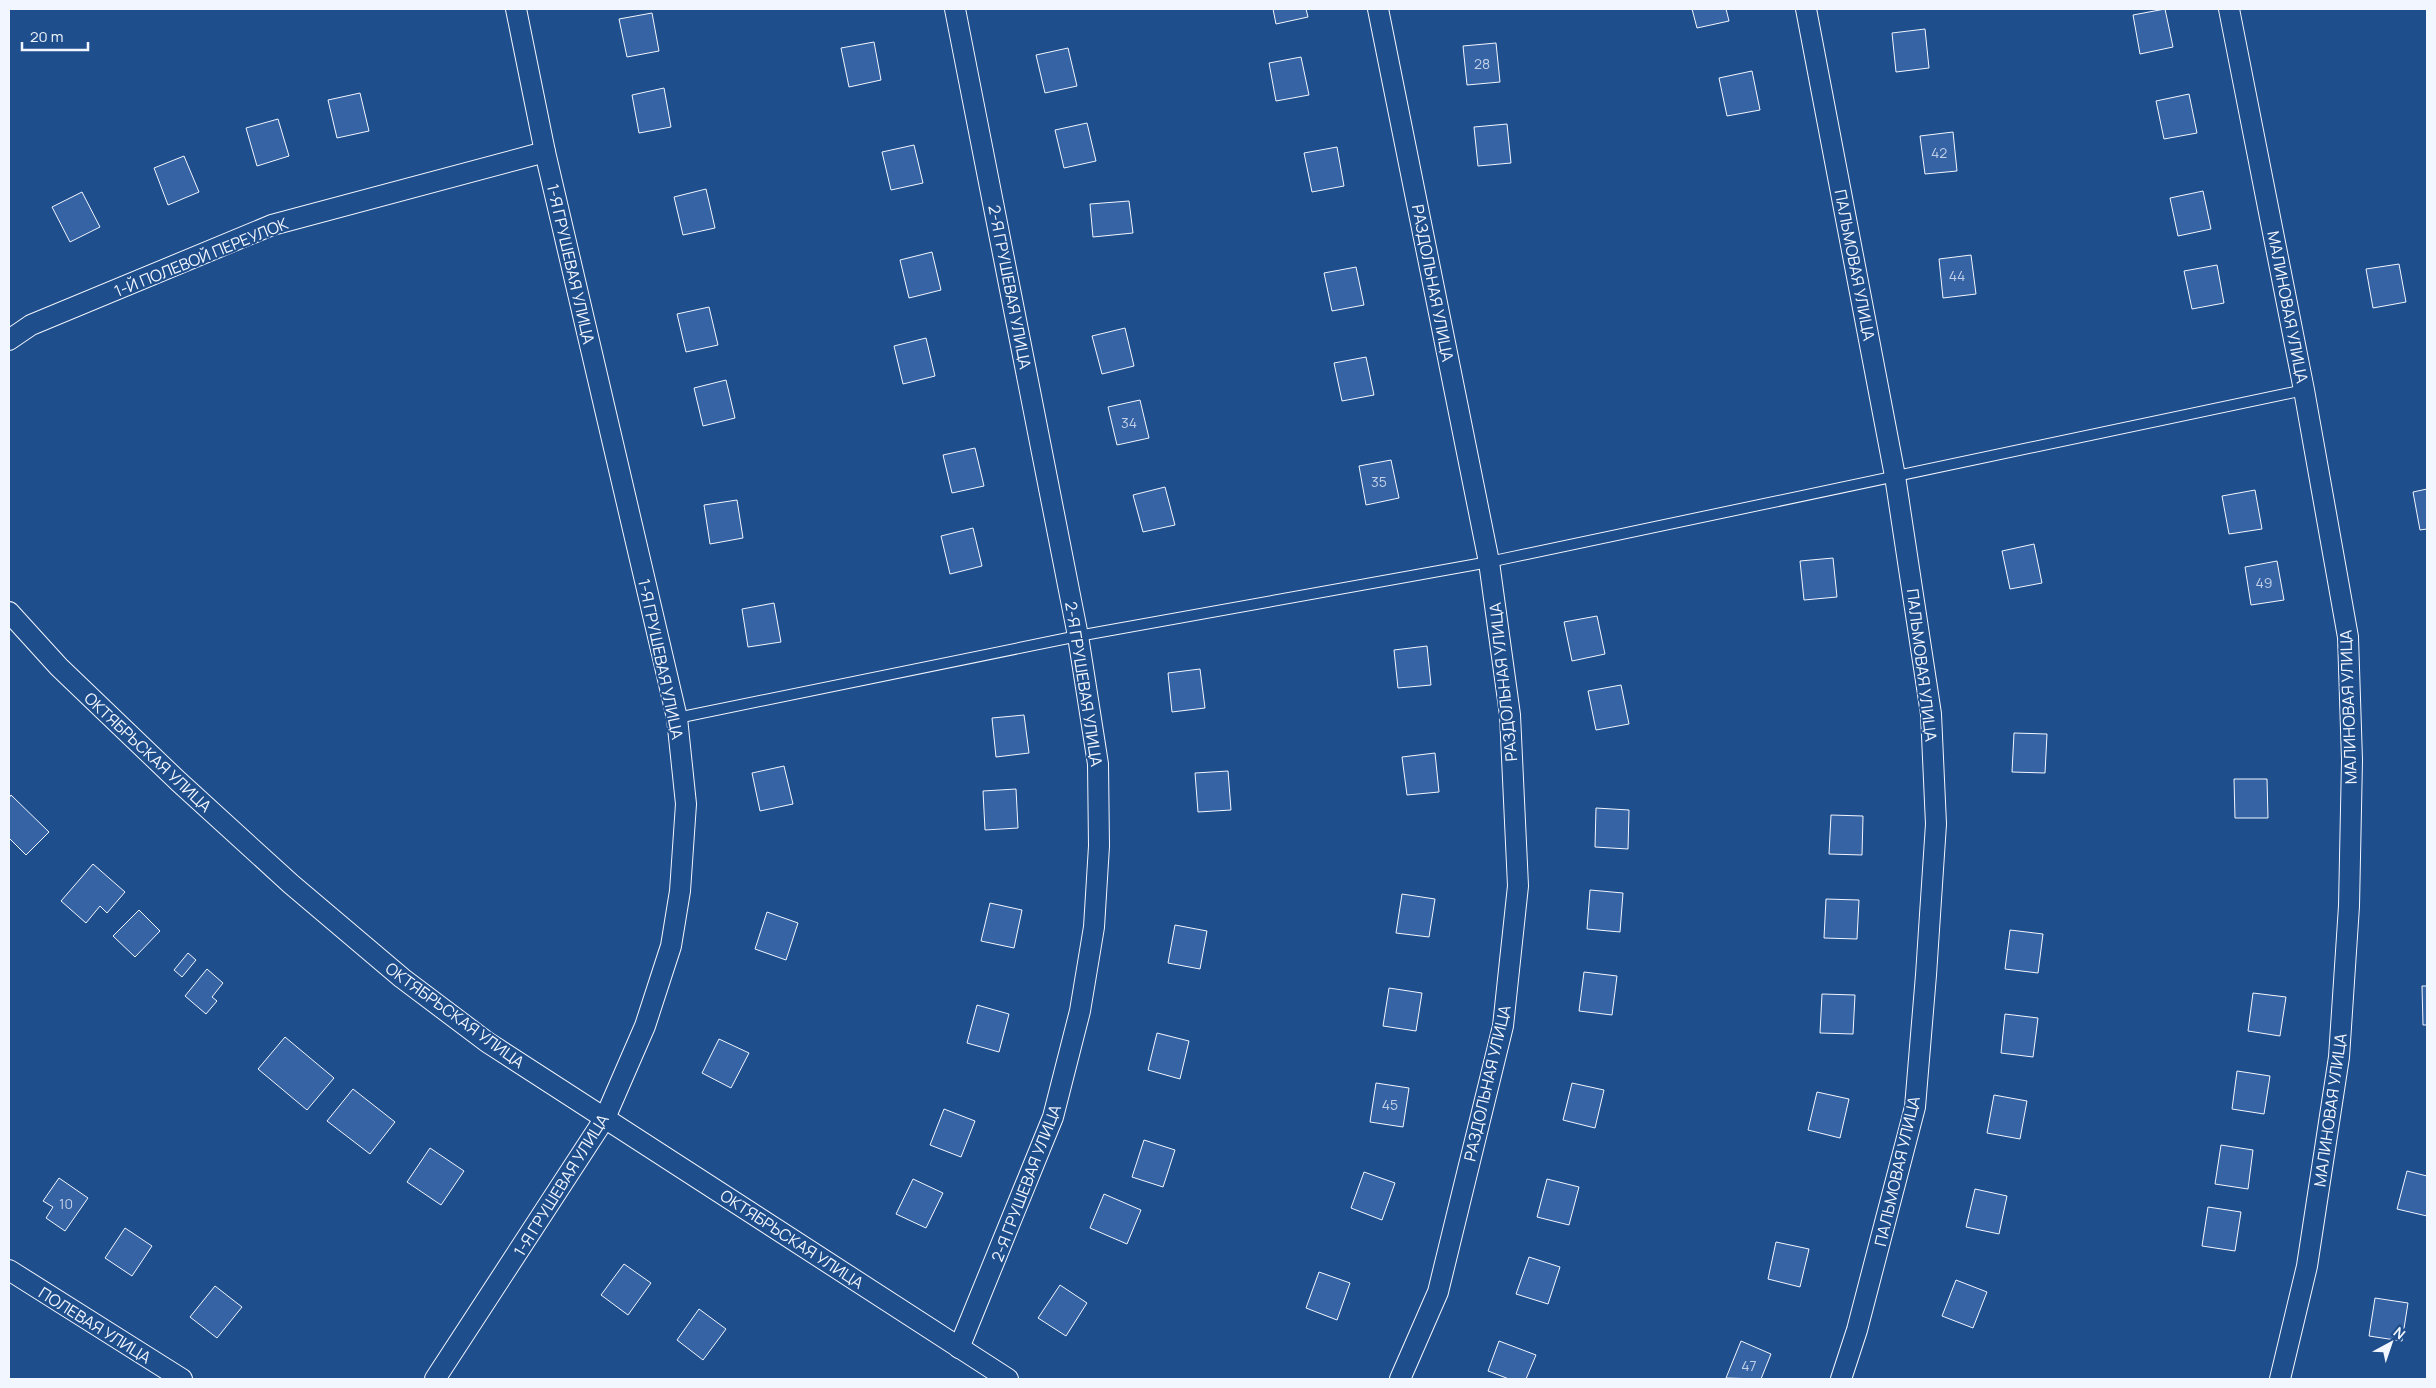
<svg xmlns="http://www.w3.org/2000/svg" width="2436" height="1388" viewBox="0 0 2436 1388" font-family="Manrope,sans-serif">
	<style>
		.building { fill: #3563a3; stroke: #f2f6ff }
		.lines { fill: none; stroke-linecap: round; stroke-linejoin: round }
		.lane-casing { stroke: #f2f6ff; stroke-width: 12 }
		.street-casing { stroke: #f2f6ff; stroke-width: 22 }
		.lane { stroke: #1f4e8c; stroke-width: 10 }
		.street { stroke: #1f4e8c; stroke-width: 20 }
		.labels { text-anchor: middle; stroke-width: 4; stroke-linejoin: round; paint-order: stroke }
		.number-label { font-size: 14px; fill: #c3d1e8 }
		.street-label { font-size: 16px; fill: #f2f6ff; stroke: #1f4e8c }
	</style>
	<rect width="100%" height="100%" fill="#1f4e8c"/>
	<!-- building -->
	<g class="building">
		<path d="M1273,9H1306L1308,17L1276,24Z"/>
		<path d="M1692,9H1726L1729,21L1697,28Z"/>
		<path d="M2165,9L2173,47L2140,54L2133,15Z"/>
		<path d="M652,13L659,51L627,57L619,19Z"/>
		<path d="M1925,29L1929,68L1896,72L1892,33Z"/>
		<path d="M874,42L881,80L849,87L841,48Z"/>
		<path d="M1496,43L1500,82L1467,85L1463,46Z"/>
		<path d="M1068,48L1077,86L1045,93L1036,55Z"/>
		<path d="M1301,57L1309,95L1276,101L1269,63Z"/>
		<path d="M1752,71L1760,110L1727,116L1719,78Z"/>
		<path d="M664,88L671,127L639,133L632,95Z"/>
		<path d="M360,93L369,131L337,138L328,100Z"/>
		<path d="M2189,94L2197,133L2164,139L2156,101Z"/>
		<path d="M278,119L289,156L257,166L246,128Z"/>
		<path d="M1087,123L1096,161L1064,168L1055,130Z"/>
		<path d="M1507,124L1511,163L1478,166L1474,127Z"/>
		<path d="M1953,132L1957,171L1925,174L1920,136Z"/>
		<path d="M914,145L923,183L891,190L882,152Z"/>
		<path d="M1337,147L1344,186L1312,192L1304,153Z"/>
		<path d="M184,156L199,192L168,205L154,168Z"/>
		<path d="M706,189L715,228L683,235L674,197Z"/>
		<path d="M2203,191L2211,229L2178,236L2170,198Z"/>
		<path d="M82,192L100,227L70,242L52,207Z"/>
		<path d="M1129,201L1133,233L1093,237L1090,204Z"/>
		<path d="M932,252L941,290L909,298L900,260Z"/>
		<path d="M1971,255L1976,294L1943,298L1939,259Z"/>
		<path d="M2399,264L2406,302L2373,308L2366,269Z"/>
		<path d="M2217,265L2224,303L2192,309L2184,271Z"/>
		<path d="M1356,267L1364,305L1332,311L1324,273Z"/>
		<path d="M709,307L718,345L686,352L677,314Z"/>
		<path d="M1125,328L1134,366L1102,374L1092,336Z"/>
		<path d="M926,338L935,376L903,384L894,346Z"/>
		<path d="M1366,357L1374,395L1342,401L1334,363Z"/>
		<path d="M726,380L735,418L703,426L694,388Z"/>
		<path d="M1140,400L1149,438L1117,445L1108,407Z"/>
		<path d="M975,448L984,486L952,493L943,455Z"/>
		<path d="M1391,460L1399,498L1366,505L1359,466Z"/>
		<path d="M1165,487L1175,525L1143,532L1133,495Z"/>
		<path d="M2427,489V529L2420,530L2413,492Z"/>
		<path d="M2255,490L2262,529L2229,534L2222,496Z"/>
		<path d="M737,500L743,538L710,544L704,505Z"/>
		<path d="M973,528L982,566L950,574L941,536Z"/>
		<path d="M2034,544L2042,583L2010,589L2002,551Z"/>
		<path d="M1833,558L1837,597L1804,600L1800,561Z"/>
		<path d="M2277,561L2284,600L2251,605L2245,567Z"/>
		<path d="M774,603L781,642L748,647L742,609Z"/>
		<path d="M1597,616L1605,654L1572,661L1564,622Z"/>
		<path d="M1427,646L1431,685L1398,688L1394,650Z"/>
		<path d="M1200,669L1205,708L1172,712L1168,673Z"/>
		<path d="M1621,685L1629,724L1596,730L1588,691Z"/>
		<path d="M1024,715L1029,753L996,757L992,718Z"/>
		<path d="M2014,733L2047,734L2045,773L2012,772Z"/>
		<path d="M1435,753L1439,792L1407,795L1402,757Z"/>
		<path d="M784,766L793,804L760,811L752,773Z"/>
		<path d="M1228,771L1231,810L1198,812L1195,773Z"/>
		<path d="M2234,779H2267L2268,818H2235Z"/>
		<path d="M1016,789L1018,828L985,830L983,791Z"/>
		<path d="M11,795L49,832L26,855L9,838V798Z"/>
		<path d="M1596,808L1629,810L1628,849L1595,847Z"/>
		<path d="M1831,815L1863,816L1862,855L1829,854Z"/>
		<path d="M93,864L125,892L107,913L100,906L86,923L61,901Z"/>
		<path d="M1590,890L1623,893L1620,932L1587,929Z"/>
		<path d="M1402,894L1435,899L1429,937L1396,933Z"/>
		<path d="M1826,899L1859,900L1857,939L1824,938Z"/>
		<path d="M990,903L1022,910L1014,948L981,941Z"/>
		<path d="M139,910L160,931L135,957L113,936Z"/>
		<path d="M767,912L798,923L786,960L755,949Z"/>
		<path d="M1175,925L1207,931L1200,969L1168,963Z"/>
		<path d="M2010,930L2043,934L2038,973L2005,969Z"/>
		<path d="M188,953L196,960L182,977L174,970Z"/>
		<path d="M207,969L223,983L212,997L217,1001L206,1014L185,996Z"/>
		<path d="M1584,972L1617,976L1612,1015L1579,1011Z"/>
		<path d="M2422,986H2427V1025H2423Z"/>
		<path d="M1389,988L1422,993L1416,1031L1383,1026Z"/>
		<path d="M2253,993L2286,997L2280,1036L2248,1031Z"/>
		<path d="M1822,994L1855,995L1853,1034L1820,1033Z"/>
		<path d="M977,1005L1009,1014L999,1052L967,1043Z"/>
		<path d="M2005,1014L2038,1018L2033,1057L2001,1053Z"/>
		<path d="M1157,1033L1189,1041L1180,1079L1148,1070Z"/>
		<path d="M285,1037L334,1078L307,1110L258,1069Z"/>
		<path d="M719,1039L749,1053L731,1088L702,1073Z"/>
		<path d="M2237,1071L2270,1076L2264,1114L2232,1109Z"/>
		<path d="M1376,1083L1409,1088L1403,1127L1370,1122Z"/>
		<path d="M1572,1083L1604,1090L1595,1128L1563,1120Z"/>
		<path d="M353,1089L395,1122L370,1154L327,1121Z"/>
		<path d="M1817,1092L1849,1099L1840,1138L1808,1130Z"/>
		<path d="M1994,1095L2027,1101L2020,1139L1987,1133Z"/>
		<path d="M944,1109L975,1121L961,1157L930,1145Z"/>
		<path d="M1144,1140L1175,1150L1163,1187L1132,1177Z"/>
		<path d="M2221,1145L2253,1150L2248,1189L2215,1184Z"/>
		<path d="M430,1148L464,1171L441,1205L407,1182Z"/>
		<path d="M2407,1171L2427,1176V1216L2397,1209Z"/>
		<path d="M1364,1172L1395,1183L1382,1220L1351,1208Z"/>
		<path d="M59,1178L88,1198L65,1231L46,1218L53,1207L43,1201Z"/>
		<path d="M913,1179L943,1193L926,1228L896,1214Z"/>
		<path d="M1547,1179L1579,1187L1569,1225L1537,1217Z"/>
		<path d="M1975,1189L2007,1196L1999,1234L1966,1227Z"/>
		<path d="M1104,1194L1141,1210L1127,1244L1090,1228Z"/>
		<path d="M2208,1207L2241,1212L2235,1251L2202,1246Z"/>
		<path d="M125,1228L152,1246L132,1276L105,1258Z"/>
		<path d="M1776,1242L1809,1249L1800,1287L1768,1279Z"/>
		<path d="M1529,1257L1560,1267L1548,1304L1516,1294Z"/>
		<path d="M624,1264L651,1283L628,1315L601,1295Z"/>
		<path d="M1319,1272L1350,1283L1337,1320L1306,1308Z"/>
		<path d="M1956,1280L1987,1292L1973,1328L1942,1316Z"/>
		<path d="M1060,1285L1087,1303L1066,1336L1038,1318Z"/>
		<path d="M215,1286L242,1307L217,1338L190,1317Z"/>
		<path d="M2375,1298L2408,1303L2402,1341L2369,1336Z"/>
		<path d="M699,1309L726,1329L703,1360L677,1340Z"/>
		<path d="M1499,1341L1536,1355L1526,1379H1509L1488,1371Z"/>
		<path d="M1741,1341L1771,1354L1761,1379L1726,1378Z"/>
	</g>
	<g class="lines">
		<defs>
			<path id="lane" d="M677,718L1078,636L1489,562L2304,390"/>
			<g id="street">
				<path d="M955,9L1078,636L1098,764L1099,846L1094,927L1080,1011L1053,1117L959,1348"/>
				<path d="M1378,9L1489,562L1510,715L1518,886L1503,1026L1438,1292L1400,1379"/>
				<path d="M1806,9L1895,476L1931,714L1936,824L1926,975L1915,1107L1857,1330L1841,1379"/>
				<path d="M2229,9L2304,390L2348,637L2352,760L2349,906L2339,1057L2307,1266L2280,1379"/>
				<path d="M9,340L31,325L272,225L545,152"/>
				<path d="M9,612L59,667L178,781L291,884L402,978L487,1042L1008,1379"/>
				<path d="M9,1270L182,1379"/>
				<path d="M435,1379L605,1118L645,1026L671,946L680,891L686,804L677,718L545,152L516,9"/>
			</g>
		</defs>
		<!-- lane casing -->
		<use href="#lane" class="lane-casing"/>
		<!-- street casing -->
		<use href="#street" class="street-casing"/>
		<!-- lane -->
		<use href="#lane" class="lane"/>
		<!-- street -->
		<use href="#street" class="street"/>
	</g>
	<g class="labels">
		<!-- number labels -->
		<g class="number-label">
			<text x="1482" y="69">28</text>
			<text x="1939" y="158">42</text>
			<text x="1957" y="281">44</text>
			<text x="1129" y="428">34</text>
			<text x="1379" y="487">35</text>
			<text x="2264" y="588">49</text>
			<text x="1390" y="1110">45</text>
			<text x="66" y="1209">10</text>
			<text x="1749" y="1371">47</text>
		</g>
		<!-- street labels -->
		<g class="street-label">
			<text transform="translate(201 257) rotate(-22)" y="6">1-Й ПОЛЕВОЙ ПЕРЕУЛОК</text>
			<text transform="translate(571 264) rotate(77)" y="6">1-Я ГРУШЕВАЯ УЛИЦА</text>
			<text transform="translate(1855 265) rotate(79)" y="6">ПАЛЬМОВАЯ УЛИЦА</text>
			<text transform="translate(1433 283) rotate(79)" y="6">РАЗДОЛЬНАЯ УЛИЦА</text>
			<text transform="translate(1010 287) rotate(79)" y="6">2-Я ГРУШЕВАЯ УЛИЦА</text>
			<text transform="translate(2288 307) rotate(79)" y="6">МАЛИНОВАЯ УЛИЦА</text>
			<text transform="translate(661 659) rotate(78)" y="6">1-Я ГРУШЕВАЯ УЛИЦА</text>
			<text transform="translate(1922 665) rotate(83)" y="6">ПАЛЬМОВАЯ УЛИЦА</text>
			<text transform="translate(1503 682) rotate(-96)" y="6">РАЗДОЛЬНАЯ УЛИЦА</text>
			<text transform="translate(1084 684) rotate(81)" y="6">2-Я ГРУШЕВАЯ УЛИЦА</text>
			<text transform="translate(2348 707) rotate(-92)" y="6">МАЛИНОВАЯ УЛИЦА</text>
			<text transform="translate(148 752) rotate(43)" y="6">ОКТЯБРЬСКАЯ УЛИЦА</text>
			<text transform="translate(455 1015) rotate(36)" y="6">ОКТЯБРЬСКАЯ УЛИЦА</text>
			<text transform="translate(1487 1083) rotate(-77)" y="6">РАЗДОЛЬНАЯ УЛИЦА</text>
			<text transform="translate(2330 1110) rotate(-82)" y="6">МАЛИНОВАЯ УЛИЦА</text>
			<text transform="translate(1897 1171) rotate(-77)" y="6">ПАЛЬМОВАЯ УЛИЦА</text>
			<text transform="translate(1026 1183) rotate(-69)" y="6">2-Я ГРУШЕВАЯ УЛИЦА</text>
			<text transform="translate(561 1185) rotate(-58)" y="6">1-Я ГРУШЕВАЯ УЛИЦА</text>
			<text transform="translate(792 1239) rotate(33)" y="6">ОКТЯБРЬСКАЯ УЛИЦА</text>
			<text transform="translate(95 1325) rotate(32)" y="6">ПОЛЕВАЯ УЛИЦА</text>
		</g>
	</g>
	<!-- border -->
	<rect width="2436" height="1388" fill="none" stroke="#f2f6ff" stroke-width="20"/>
	<!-- north arrow -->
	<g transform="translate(2391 1343) rotate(40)" stroke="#1f4e8c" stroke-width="4" paint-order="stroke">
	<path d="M0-4L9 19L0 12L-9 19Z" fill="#f2f6ff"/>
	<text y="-8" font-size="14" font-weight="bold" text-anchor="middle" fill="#f2f6ff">N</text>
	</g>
	<!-- scale -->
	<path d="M22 42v8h66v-8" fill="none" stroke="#f2f6ff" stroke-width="2.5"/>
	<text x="30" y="42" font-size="15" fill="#f2f6ff" stroke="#1f4e8c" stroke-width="4" paint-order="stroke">20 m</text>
</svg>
